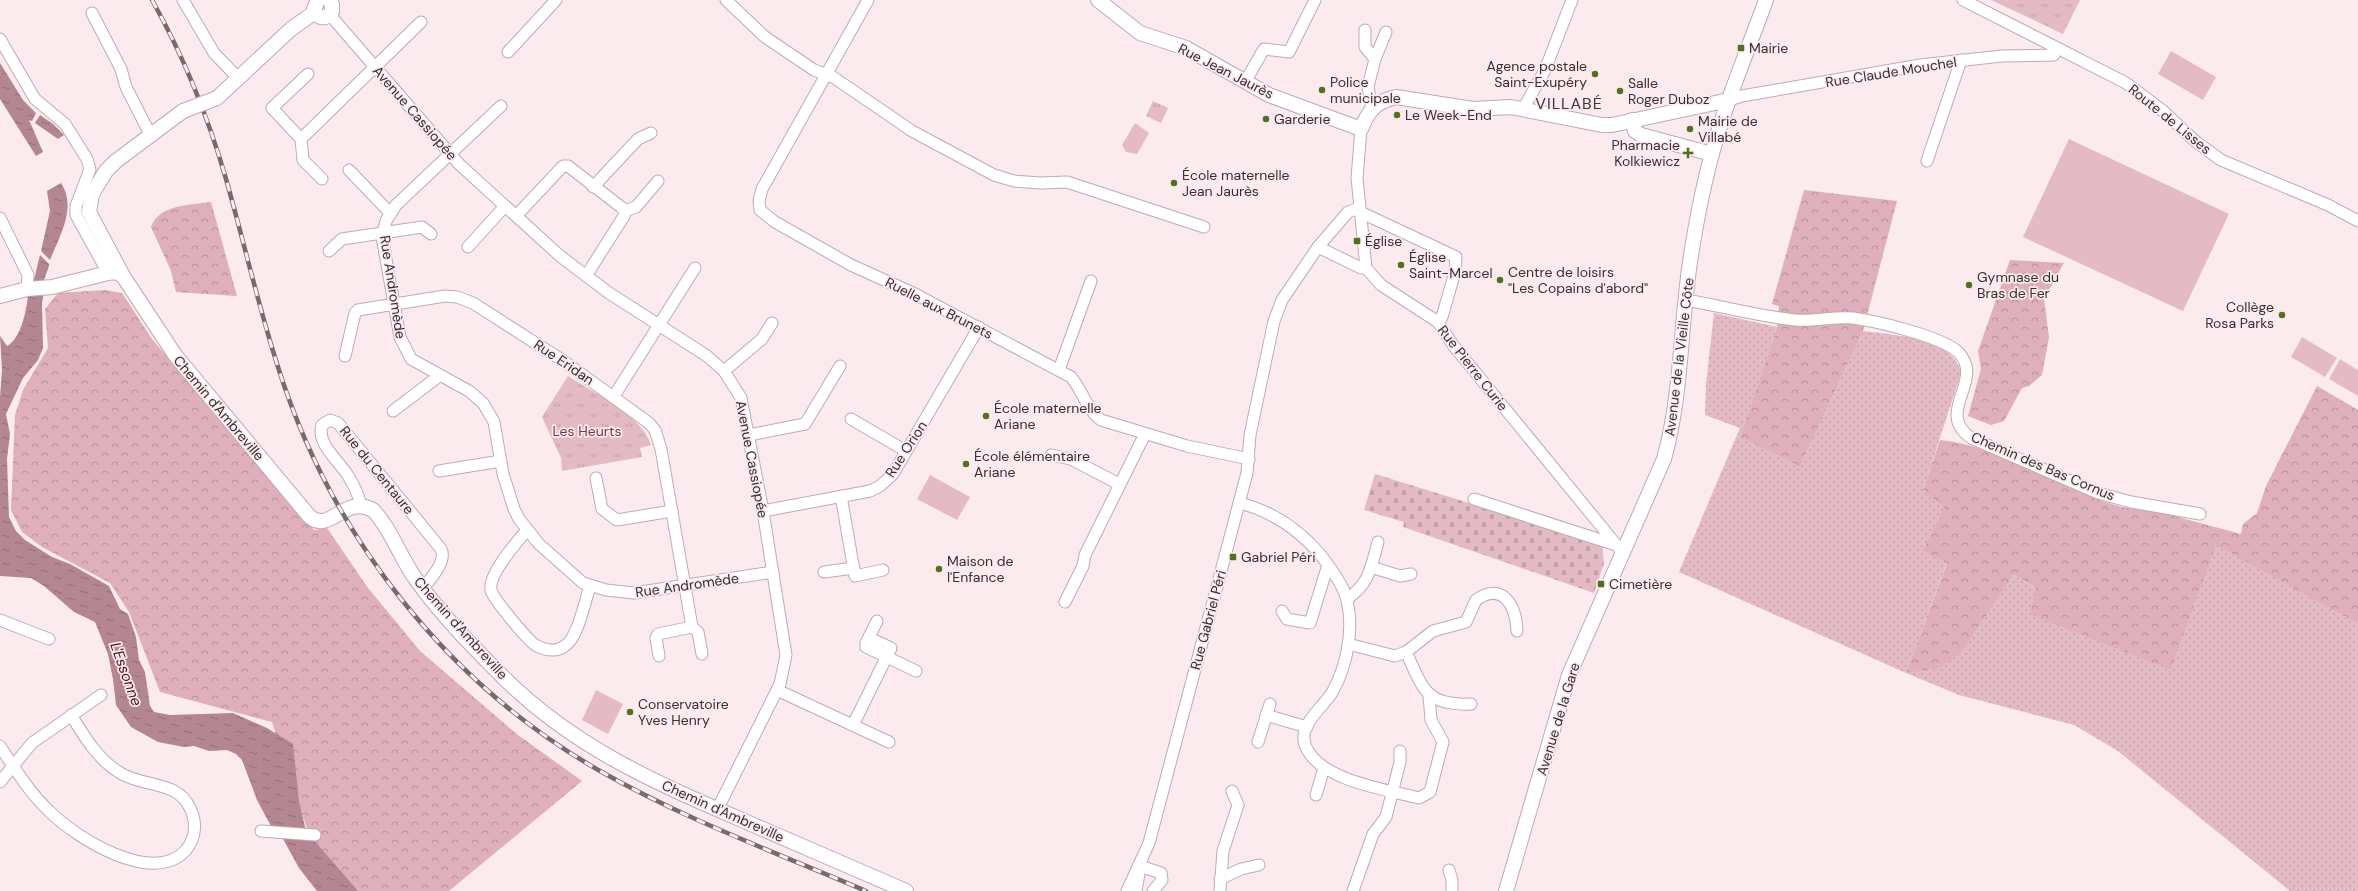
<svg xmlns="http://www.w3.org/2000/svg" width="2358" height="891" viewBox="0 0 2358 891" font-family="'DM Sans',sans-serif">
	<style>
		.grass { fill: url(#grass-dots) }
		.forest { fill: url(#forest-crowns) }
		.cemetery { fill: url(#cemetery-stones) }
		.park { fill: url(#park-tufts) }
		.pitch { fill: #e4bbc5 }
		.water { fill: url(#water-ripples) }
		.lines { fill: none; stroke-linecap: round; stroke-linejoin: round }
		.minor-casing { stroke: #bdacb0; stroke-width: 13 }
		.tertiary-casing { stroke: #bdacb0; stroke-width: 16 }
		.minor { stroke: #fff; stroke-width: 11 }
		.tertiary { stroke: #fff; stroke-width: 14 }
		.rail-casing { stroke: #746b6d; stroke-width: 4.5 }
		.rail { stroke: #fbeaee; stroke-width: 3; stroke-dasharray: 9; stroke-linecap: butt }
		.tertiary-bridge-casing { stroke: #bdacb0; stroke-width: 16; stroke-linecap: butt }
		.tertiary-bridge { stroke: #fff; stroke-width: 14 }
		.poi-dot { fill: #517025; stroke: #fbeaee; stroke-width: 1.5 }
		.labels { text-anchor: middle; stroke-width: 3.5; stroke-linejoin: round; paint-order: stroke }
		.poi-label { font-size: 14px; fill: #352f30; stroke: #fbeaee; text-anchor: start }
		.street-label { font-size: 14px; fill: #352f30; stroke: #fbeaee }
		.park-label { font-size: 14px; fill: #74384a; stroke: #fbeaee }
		.water-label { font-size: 15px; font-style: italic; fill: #4a1226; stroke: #fbeaee }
		.quarter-label { font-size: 16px; letter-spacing: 1px; fill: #423437; stroke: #fbeaee }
	</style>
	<defs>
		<pattern id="grass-dots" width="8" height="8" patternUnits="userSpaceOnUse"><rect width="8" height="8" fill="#e4bbc5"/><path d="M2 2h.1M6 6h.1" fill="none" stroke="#c4a1aa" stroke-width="1.8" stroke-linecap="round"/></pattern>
		<pattern id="forest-crowns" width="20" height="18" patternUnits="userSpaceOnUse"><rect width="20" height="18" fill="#dfb0bb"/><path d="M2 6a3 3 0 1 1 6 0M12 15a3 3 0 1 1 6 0" fill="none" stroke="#b69098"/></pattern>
		<pattern id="cemetery-stones" width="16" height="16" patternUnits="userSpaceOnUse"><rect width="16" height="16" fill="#e4bbc5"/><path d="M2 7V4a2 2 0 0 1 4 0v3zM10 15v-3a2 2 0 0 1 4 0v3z" fill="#c4a1aa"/></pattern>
		<pattern id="park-tufts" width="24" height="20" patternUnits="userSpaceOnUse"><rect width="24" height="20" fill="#e4bbc5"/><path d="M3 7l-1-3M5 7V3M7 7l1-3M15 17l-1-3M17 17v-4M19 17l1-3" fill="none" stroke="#c4a1aa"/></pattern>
		<pattern id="water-ripples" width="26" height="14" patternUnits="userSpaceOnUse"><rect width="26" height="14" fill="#b38691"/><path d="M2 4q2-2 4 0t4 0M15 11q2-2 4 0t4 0" fill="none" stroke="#926e77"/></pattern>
	</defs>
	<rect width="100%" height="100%" fill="#fbeaee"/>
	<!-- grass -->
	<path class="grass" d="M1714,313L1777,327L1740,437L1800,467L1863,331C1892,335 1954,337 1961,373L1923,490L1944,508L1947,562L1906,673L1961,653L2014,575L2171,670L2216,544L2358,624V891H2290L2118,751L2074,725L1959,695L1906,673L1679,572L1740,428L1705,415L1706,384Z"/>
	<!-- forest -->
	<g class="forest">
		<path d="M1804,190L1897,201L1863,331L1800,467L1740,437L1777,327L1779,306L1772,304Z"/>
		<path d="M211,202L237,296L176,292L171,271L151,227C159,204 191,205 211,202Z"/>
		<path d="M2010,260L2064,263L2044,299L2049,337L2042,375L2029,386L2022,388L2004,421L1991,425L1968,416L1981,369L1978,351Z"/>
		<path d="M105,290L122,293L152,339L314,530L327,528L368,588L420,651L518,735L582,781L449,891H347L315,853L272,722L160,692L129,612L110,583L42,547L22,532L11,510L15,415L23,390L48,348L45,309L58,293Z"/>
		<path d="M2317,386L2358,410V624L2216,545L2171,670L2030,614L2036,588L2014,575L1961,653L1939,668L1906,673L1947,563L1923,551L1944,508L1923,490L1940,440C1992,445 2053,480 2102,501L2121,507L2159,512L2241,534L2243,524L2257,513L2266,486Z"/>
	</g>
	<!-- cemetery -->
	<path class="cemetery" d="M1375,474L1602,544L1604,563L1594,593L1403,527L1404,522L1364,510Z"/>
	<!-- park -->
	<g class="park">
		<path d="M1991,0H2080L2063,34Z"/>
		<path d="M1153,101L1168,108L1161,123L1146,116Z"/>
		<path d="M568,376C593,393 642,415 651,445L640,448L642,457L562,471L561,458L542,417Z"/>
	</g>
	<!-- pitch -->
	<g class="pitch">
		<path d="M2171,51L2216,77L2203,100L2158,74Z"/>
		<path d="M1135,123L1149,133L1137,154L1126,152L1122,145Z"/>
		<path d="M2069,139L2229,214L2183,311L2023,237Z"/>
		<path d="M2302,337L2337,358L2325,377L2291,357Z"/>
		<path d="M2340,359L2358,370V396L2329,379Z"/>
		<path d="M930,475L970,497L957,520L917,499Z"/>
		<path d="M596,690L623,704L608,734L582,720Z"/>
	</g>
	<!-- water -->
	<g class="water">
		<path d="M0,63L23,100L36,113L32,121L29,120L43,152L36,156L0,99Z"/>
		<path d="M40,115L53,124L64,135L58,139L35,123Z"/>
		<path d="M61,183C77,208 60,235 50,260L41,251L50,211L47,191Z"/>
		<path d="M40,255L49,264V266L43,283L33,284Z"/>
		<path d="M44,292L42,303L43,348L38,360L23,378L6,414L10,434L7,459L9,517L16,531L25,540L52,557L70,564L109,586L120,609L128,614L136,637L139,660L145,672L150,706L154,712L170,715L233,713L267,728L293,744L299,801L306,831L358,891H317L299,868L277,828H272L257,800L242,760L236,754L227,750L209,751L194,746L184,747L158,742L131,727L116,705L113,679L108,654L95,622L74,612L44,586L31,578L0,576V397L2,370L0,336L7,346C21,339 27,309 28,294Z"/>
	</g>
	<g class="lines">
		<defs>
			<g id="minor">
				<path d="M183,0L214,53L239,79"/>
				<path d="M726,0L765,37L814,70L833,77L912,131L994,175L1014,181L1041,183L1067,182L1204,227"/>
				<path d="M868,0L762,189L759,201L760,210L775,222L851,265L915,294L1071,377C1083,391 1086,409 1101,420L1187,446L1249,459"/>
				<path d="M1963,0L2126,83L2163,111L2195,141L2221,160L2328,205L2358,221"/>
				<path d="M92,13L121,69L126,87L151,136"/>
				<path d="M330,15L459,164L560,256L609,293L707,356L724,371L741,398L763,511L786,655L780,684L717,810"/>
				<path d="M1365,30V47L1375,59L1368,87L1372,108"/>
				<path d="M0,39L35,99L65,124L87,159L90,169L76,206V215L108,273"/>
				<path d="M508,52L556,0"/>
				<path d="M1375,59L1386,32"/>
				<path d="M308,74L272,108L301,139L303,160L322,179"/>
				<path d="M1245,82L1264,49L1289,52L1315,0"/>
				<path d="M1729,100L1742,96L1920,65L2002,56L2054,55"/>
				<path d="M501,106L396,205L386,221L382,237L400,337L411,359L469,391L483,403L494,422L503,474L514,509L519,519L539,544L583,583L606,590L634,593L773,572"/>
				<path d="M1523,109L1545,70L1572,0"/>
				<path d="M1361,129L1357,178L1366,268L1381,285L1438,322L1453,345L1623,553"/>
				<path d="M301,139L421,22"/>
				<path d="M1927,161L1961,60"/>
				<path d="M349,170L390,213"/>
				<path d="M593,187L638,139L651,133"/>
				<path d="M625,211L636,207L658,181"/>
				<path d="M1360,212L1456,257L1455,272L1442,317L1438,322"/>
				<path d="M516,216L563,166H568L621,207L625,211L624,216L586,276"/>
				<path d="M0,218L28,275L27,289"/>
				<path d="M468,247L505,206"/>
				<path d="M1318,247L1361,268H1366"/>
				<path d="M329,251L342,239L422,227L431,234"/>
				<path d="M1685,300C1722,306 1758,316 1795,320C1814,322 1834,316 1853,318C1876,321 1944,337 1959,353C1985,381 1934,412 1971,438L2098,493L2131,502L2200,514"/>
				<path d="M345,356L355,313L358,310L445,296L457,297L473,303L562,360L649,423L655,430L661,449L692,627L658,634L656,638L659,656"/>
				<path d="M1059,370L1091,281"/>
				<path d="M724,371L762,339L772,323"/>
				<path d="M614,396L695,268"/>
				<path d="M393,411L439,376"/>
				<path d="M851,419L906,451"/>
				<path d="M749,435L805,424L840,366"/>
				<path d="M1051,455L1071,459L1119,484"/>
				<path d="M439,471L501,461"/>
				<path d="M596,478L602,509L617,520L672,511"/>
				<path d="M841,496L855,576L883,570"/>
				<path d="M1474,499L1613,544"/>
				<path d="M1239,503C1272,511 1297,528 1319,553C1329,566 1343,584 1347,600C1354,630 1347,665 1333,691C1325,705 1310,715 1305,730C1303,737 1304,745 1308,751C1325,781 1388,790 1419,798L1430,792L1443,742L1431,720L1429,696"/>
				<path d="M361,505C358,494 353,483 347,474C338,460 316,443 322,425L330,420L338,423L441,549C447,562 431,578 423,588"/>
				<path d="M763,511L870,491L880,486L893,474L979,327"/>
				<path d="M527,530C517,542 488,574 491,590C493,599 530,643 537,646C547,651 558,652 566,645C578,637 585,601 590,586"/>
				<path d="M1371,567L1400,576L1411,574"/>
				<path d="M824,572L854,568"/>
				<path d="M1347,599C1370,583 1371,567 1378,542"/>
				<path d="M1065,602L1083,566L1085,555L1145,434"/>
				<path d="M1282,611L1287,619L1310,623L1328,565"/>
				<path d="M0,620L49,639"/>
				<path d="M877,621L866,643V647L916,671"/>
				<path d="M692,627L698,632L702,654"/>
				<path d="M1348,644L1395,656L1406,652"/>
				<path d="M777,690L889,742"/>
				<path d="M1471,704C1425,706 1423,688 1406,652L1433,631L1466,622L1476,600C1503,581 1516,606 1517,631"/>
				<path d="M1266,715L1307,727"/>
				<path d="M853,725L891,648L869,638"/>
				<path d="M1258,742L1270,704"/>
				<path d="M0,746C15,769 29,792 49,811C75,837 153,887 186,850C196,838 197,822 190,808C178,781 145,787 122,774C99,761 85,738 71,715"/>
				<path d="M0,782L32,743L101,695"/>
				<path d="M1316,795L1324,768"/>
				<path d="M261,831L315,835"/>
				<path d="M1140,866L1161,873L1162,880L1153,891"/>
				<path d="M1449,870L1452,880V891"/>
				<path d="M1220,879L1241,869L1259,865"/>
				<path d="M1127,891L1149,843L1247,473L1250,435L1274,321L1282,300L1318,247L1348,212L1359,208"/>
				<path d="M1136,891L1140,868"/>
				<path d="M1220,891L1223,851L1238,805L1232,791"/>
				<path d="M1353,891L1373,834L1386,817L1400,762V751"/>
			</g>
			<g id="tertiary">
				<path d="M318,0L314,9C317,19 326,20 332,12V4L329,0"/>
				<path d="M1098,0L1140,33L1186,48L1269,95L1361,129C1369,110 1375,102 1396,97L1473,109L1511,107L1602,125H1612L1729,100"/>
				<path d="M217,98L291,29L315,12"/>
				<path d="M183,111L116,161L106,171L92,194L89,212L123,276L175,355L309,516C329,535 345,494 373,510C391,529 400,557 415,578C441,615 474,648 505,679C574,747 654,782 742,820C797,844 851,867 906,891"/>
				<path d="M1632,120L1635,131L1641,135L1712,154"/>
				<path d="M0,296L27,289L52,287L108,273L116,272L123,276"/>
				<path d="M1506,891L1569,675L1664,459C1683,391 1680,318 1692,249C1699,205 1709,159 1723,117C1736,77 1752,39 1766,0"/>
			</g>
		</defs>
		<!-- minor casing -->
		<use href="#minor" class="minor-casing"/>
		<!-- tertiary casing -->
		<use href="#tertiary" class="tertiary-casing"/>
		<!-- minor -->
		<use href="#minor" class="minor"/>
		<!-- tertiary -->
		<use href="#tertiary" class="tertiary"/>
		<defs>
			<path id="rail" d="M152,0C184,57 208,117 226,179C244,242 258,305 278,367C331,535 446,683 600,771C684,819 777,853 866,891"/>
		</defs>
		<!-- rail casing -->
		<use href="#rail" class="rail-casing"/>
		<!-- rail -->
		<use href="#rail" class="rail"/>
		<defs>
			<path id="tertiary-bridge" d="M183,111L217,98"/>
		</defs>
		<!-- tertiary-bridge casing -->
		<use href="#tertiary-bridge" class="tertiary-bridge-casing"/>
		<!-- tertiary-bridge -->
		<use href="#tertiary-bridge" class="tertiary-bridge"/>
	</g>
	<!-- markers -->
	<g class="poi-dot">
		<rect x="1737" y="44" width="8" height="8" rx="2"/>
		<circle cx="1595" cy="74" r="4"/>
		<circle cx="1322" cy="90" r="4"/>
		<circle cx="1620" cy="91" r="4"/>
		<circle cx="1397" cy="115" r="4"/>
		<circle cx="1266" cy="119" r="4"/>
		<circle cx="1690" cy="129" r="4"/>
		<path d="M1686 147h4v4h4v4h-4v4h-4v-4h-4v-4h4z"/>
		<circle cx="1174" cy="183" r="4"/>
		<rect x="1353" y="237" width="8" height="8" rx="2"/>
		<circle cx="1401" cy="265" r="4"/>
		<circle cx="1500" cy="280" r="4"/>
		<circle cx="1969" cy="285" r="4"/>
		<circle cx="2282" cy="315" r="4"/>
		<circle cx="986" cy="416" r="4"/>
		<circle cx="966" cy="464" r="4"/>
		<rect x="1229" y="553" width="8" height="8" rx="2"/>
		<circle cx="939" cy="569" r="4"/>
		<rect x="1597" y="580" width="8" height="8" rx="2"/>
		<circle cx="630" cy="712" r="4"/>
	</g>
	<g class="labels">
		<!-- poi labels -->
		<g class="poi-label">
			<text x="1749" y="53">Mairie</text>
			<text x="1587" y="71" text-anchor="end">Agence postale<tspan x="1587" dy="16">Saint-Exupéry</tspan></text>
			<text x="1330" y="87">Police<tspan x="1330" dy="16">municipale</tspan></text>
			<text x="1628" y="88">Salle<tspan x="1628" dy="16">Roger Duboz</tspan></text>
			<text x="1405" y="120">Le Week-End</text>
			<text x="1274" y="124">Garderie</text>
			<text x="1698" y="126">Mairie de<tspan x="1698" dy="16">Villabé</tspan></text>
			<text x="1680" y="150" text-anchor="end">Pharmacie<tspan x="1680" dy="16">Kolkiewicz</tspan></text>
			<text x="1182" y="180">École maternelle<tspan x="1182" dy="16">Jean Jaurès</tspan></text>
			<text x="1365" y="246">Église</text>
			<text x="1409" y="262">Église<tspan x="1409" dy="16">Saint-Marcel</tspan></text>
			<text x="1508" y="277">Centre de loisirs<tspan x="1508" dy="16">"Les Copains d'abord"</tspan></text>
			<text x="1977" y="282">Gymnase du<tspan x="1977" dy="16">Bras de Fer</tspan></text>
			<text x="2274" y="312" text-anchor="end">Collège<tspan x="2274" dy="16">Rosa Parks</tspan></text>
			<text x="994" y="413">École maternelle<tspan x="994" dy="16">Ariane</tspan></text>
			<text x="974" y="461">École élémentaire<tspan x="974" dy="16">Ariane</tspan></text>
			<text x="1241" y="562">Gabriel Péri</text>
			<text x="947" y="566">Maison de<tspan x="947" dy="16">l'Enfance</tspan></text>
			<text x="1609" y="589">Cimetière</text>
			<text x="638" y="709">Conservatoire<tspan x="638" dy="16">Yves Henry</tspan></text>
		</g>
		<!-- street labels -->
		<g class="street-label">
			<text transform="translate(1226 71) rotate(27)" y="5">Rue Jean Jaurès</text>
			<text transform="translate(1891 72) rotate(-9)" y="5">Rue Claude Mouchel</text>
			<text transform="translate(415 113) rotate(49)" y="5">Avenue Cassiopée</text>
			<text transform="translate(2170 119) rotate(39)" y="5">Route de Lisses</text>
			<text transform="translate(393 287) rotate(81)" y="5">Rue Andromède</text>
			<text transform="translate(939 308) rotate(27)" y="5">Ruelle aux Brunets</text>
			<text transform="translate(1679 357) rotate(-83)" y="5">Avenue de la Vieille Côte</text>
			<text transform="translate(564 362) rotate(34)" y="5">Rue Eridan</text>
			<text transform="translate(1473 368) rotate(52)" y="5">Rue Pierre Curie</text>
			<text transform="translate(219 408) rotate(50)" y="5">Chemin d'Ambreville</text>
			<text transform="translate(906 449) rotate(-57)" y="5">Rue Orion</text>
			<text transform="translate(752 459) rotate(79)" y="5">Avenue Cassiopée</text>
			<text transform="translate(2043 466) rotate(23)" y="5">Chemin des Bas Cornus</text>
			<text transform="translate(377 470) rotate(51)" y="5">Rue du Centaure</text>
			<text transform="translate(687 585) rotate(-8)" y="5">Rue Andromède</text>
			<text transform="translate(1208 620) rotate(-75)" y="5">Rue Gabriel Péri</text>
			<text transform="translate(461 628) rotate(48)" y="5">Chemin d'Ambreville</text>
			<text transform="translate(1558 719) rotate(-73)" y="5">Avenue de la Gare</text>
			<text transform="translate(723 811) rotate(24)" y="5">Chemin d'Ambreville</text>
		</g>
		<!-- park labels -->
		<g class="park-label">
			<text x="587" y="436">Les Heurts</text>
		</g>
		<!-- water labels -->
		<g class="water-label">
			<text transform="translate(126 674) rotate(70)" y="5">L'Essonne</text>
		</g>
		<!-- quarter labels -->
		<g class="quarter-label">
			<text x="1569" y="109">VILLABÉ</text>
		</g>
	</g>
</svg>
